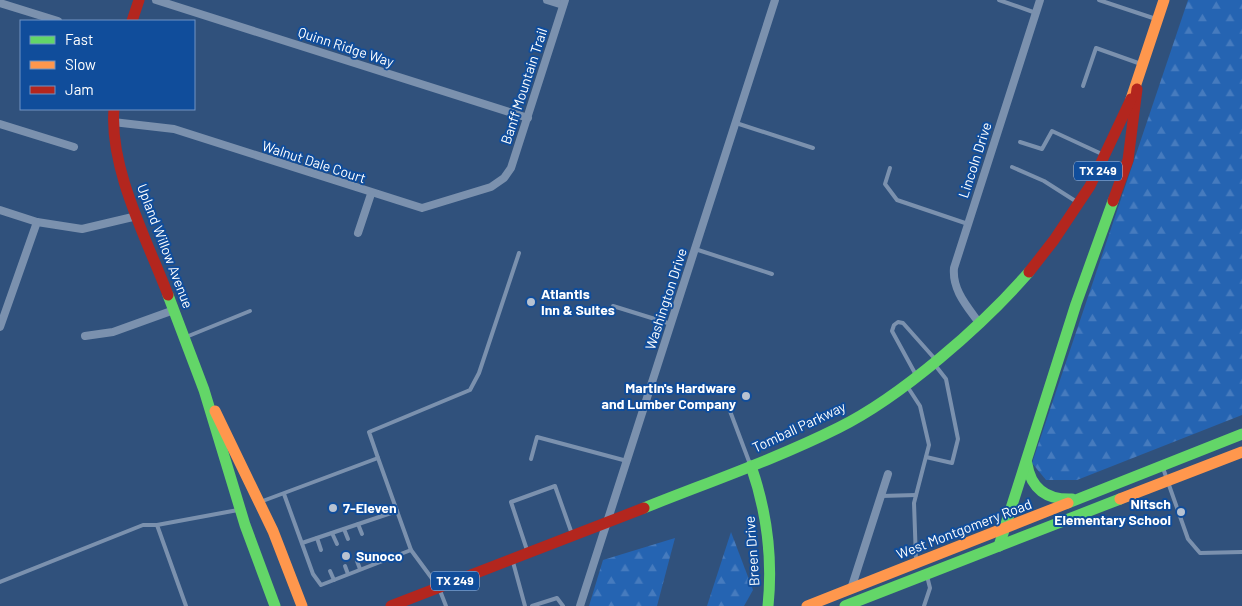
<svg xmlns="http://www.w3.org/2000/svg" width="1242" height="606" viewBox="0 0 1242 606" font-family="Barlow,sans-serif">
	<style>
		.forest { fill: url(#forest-firs) }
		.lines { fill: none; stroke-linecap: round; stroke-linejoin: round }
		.lane { stroke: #7b91ae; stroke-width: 4 }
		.street { stroke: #7b91ae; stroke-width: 8 }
		.fast { stroke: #63d668; stroke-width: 11 }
		.slow { stroke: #ff974d; stroke-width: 11 }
		.jam { stroke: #b3261e; stroke-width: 11 }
		.poi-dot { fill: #b7c2d1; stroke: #104d9b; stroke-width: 2 }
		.labels { text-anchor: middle; stroke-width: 4; stroke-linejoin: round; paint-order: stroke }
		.shield { fill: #104d9b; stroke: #b7cae1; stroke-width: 1 }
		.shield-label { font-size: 12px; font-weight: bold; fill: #fff }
		.street-label { font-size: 14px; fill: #fff; stroke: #104d9b }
		.poi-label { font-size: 14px; font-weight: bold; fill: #fff; stroke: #104d9b; text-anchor: start }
	</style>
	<defs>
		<pattern id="forest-firs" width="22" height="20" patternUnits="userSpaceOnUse" patternTransform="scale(1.25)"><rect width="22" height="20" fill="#2564b2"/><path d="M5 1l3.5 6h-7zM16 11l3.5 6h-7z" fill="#467bbe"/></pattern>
	</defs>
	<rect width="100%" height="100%" fill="#30517c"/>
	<!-- forest -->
	<g class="forest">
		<path d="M1188,0H1242V415L1077,480H1046L1032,463Z"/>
		<path d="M731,532L753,590L744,606H707Z"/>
		<path d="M675,538L657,606H589L603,560Z"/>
	</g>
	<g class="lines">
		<!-- lane -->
		<g class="lane">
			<path d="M999,0L1036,13"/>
			<path d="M1099,0L1156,19"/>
			<path d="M1083,86L1096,48L1141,64"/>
			<path d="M736,123L813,148"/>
			<path d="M1020,142L1042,149L1052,131L1104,155"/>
			<path d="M1012,167L1044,181L1077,202"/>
			<path d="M890,168L885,184L897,200L968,224"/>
			<path d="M695,249L772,274"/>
			<path d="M613,306L671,324"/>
			<path d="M186,337L250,311"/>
			<path d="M916,375L892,331L894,325L898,322L903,323L935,359"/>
			<path d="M907,386L920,406L929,445L914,503L916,560"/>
			<path d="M730,411L750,464"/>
			<path d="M926,457L952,463L958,439L946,379L935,365"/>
			<path d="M378,458L369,432L470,390L479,373L519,253"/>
			<path d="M531,459L537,437L627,461"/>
			<path d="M1163,468L1188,539L1200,553L1242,552"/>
			<path d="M284,494L313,574L321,585L411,550"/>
			<path d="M881,496L916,495"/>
			<path d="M260,502L378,458L411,550L439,588L446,606"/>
			<path d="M358,524L362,534"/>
			<path d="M157,525L186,606"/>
			<path d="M344,529L348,539"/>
			<path d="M332,533L337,544"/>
			<path d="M317,538L321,550"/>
			<path d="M302,543L397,511"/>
			<path d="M527,550L511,502L555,486L572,534"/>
			<path d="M371,556L374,564"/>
			<path d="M357,561L360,569"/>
			<path d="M513,562L525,606"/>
			<path d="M345,566L348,574"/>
			<path d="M330,571L334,580"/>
			<path d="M0,582L143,525H157L238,510"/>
			<path d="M532,606L557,598L563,606"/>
			<path d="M924,606L930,588L927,576"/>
		</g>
		<!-- street -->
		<g class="street">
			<path d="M156,0L528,118"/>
			<path d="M547,0L563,5"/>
			<path d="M0,3L58,21"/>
			<path d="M113,122L174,129L422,208L491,187L504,178L511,168L565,0"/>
			<path d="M0,124L74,147"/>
			<path d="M0,210L37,222L82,229L137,216"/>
			<path d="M358,233L371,194"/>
			<path d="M979,323C967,306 952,290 954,268L1040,0"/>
			<path d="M0,327L37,222"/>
			<path d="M85,336L113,332L174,310"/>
			<path d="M851,589L888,474"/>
			<path d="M580,606L775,0"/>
		</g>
		<!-- fast -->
		<g class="fast">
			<path d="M168,295L204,390L245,525L275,606"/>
			<path d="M1027,464C1031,489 1047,500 1072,499"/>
			<path d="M751,466C767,512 773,557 768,606"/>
			<path d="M1068,503L1242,434"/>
			<path d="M644,508C709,482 776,459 838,428C901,397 983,325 1029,272"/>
			<path d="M999,546L1076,304L1113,201"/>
			<path d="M845,606L1120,499"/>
		</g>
		<!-- slow -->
		<g class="slow">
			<path d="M1131,99L1164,0"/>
			<path d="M215,411L273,531L302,606"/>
			<path d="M1120,499L1242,452"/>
			<path d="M807,606L1068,503"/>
		</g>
		<!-- jam -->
		<g class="jam">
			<path d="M132,21L139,0"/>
			<path d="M114,109C109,168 147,240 168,295"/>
			<path d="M1113,201L1128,160L1137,89"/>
			<path d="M1029,272L1054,240L1090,186L1131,99"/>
			<path d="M391,606L644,508"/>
		</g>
	</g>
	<!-- markers -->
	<g class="poi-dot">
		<circle cx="531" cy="302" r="5"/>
		<circle cx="746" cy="396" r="5"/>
		<circle cx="333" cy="508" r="5"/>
		<circle cx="1181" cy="512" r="5"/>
		<circle cx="346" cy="556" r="5"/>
	</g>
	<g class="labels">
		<!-- shield labels -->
		<g class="shield">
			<rect x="1074" y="161.5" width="48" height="19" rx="4"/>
			<rect x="431" y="571.5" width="48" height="19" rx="4"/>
		</g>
		<g class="shield-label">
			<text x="1098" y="175">TX 249</text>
			<text x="455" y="585">TX 249</text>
		</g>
		<!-- street labels -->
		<g class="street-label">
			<text transform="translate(346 47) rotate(18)" y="5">Quinn Ridge Way</text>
			<text transform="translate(524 86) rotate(-72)" y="5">Banff Mountain Trail</text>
			<text transform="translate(975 160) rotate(-72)" y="5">Lincoln Drive</text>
			<text transform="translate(314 162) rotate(18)" y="5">Walnut Dale Court</text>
			<text transform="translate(165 246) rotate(69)" y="5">Upland Willow Avenue</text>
			<text transform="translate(666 299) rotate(-72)" y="5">Washington Drive</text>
			<text transform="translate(799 427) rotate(-25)" y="5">Tomball Parkway</text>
			<text transform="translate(964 529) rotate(-21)" y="5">West Montgomery Road</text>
			<text transform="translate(752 551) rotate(-94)" y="5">Breen Drive</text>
		</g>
		<!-- poi labels -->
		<g class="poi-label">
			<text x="541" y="299">Atlantis<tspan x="541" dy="16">Inn &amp; Suites</tspan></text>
			<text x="736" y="393" text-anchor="end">Martin's Hardware<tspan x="736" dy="16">and Lumber Company</tspan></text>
			<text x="1171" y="509" text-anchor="end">Nitsch<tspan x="1171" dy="16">Elementary School</tspan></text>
			<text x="343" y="513">7-Eleven</text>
			<text x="356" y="561">Sunoco</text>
		</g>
	</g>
	<!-- legend -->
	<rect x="20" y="20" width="175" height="90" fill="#104d9b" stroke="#7094c3"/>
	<rect x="30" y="36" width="25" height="8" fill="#63d668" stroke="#7094c3"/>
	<text x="65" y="45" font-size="15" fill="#ffffff">Fast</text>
	<rect x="30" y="61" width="25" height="8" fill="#ff974d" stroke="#7094c3"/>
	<text x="65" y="70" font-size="15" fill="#ffffff">Slow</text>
	<rect x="30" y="86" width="25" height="8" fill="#b3261e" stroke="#7094c3"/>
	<text x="65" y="95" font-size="15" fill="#ffffff">Jam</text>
</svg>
